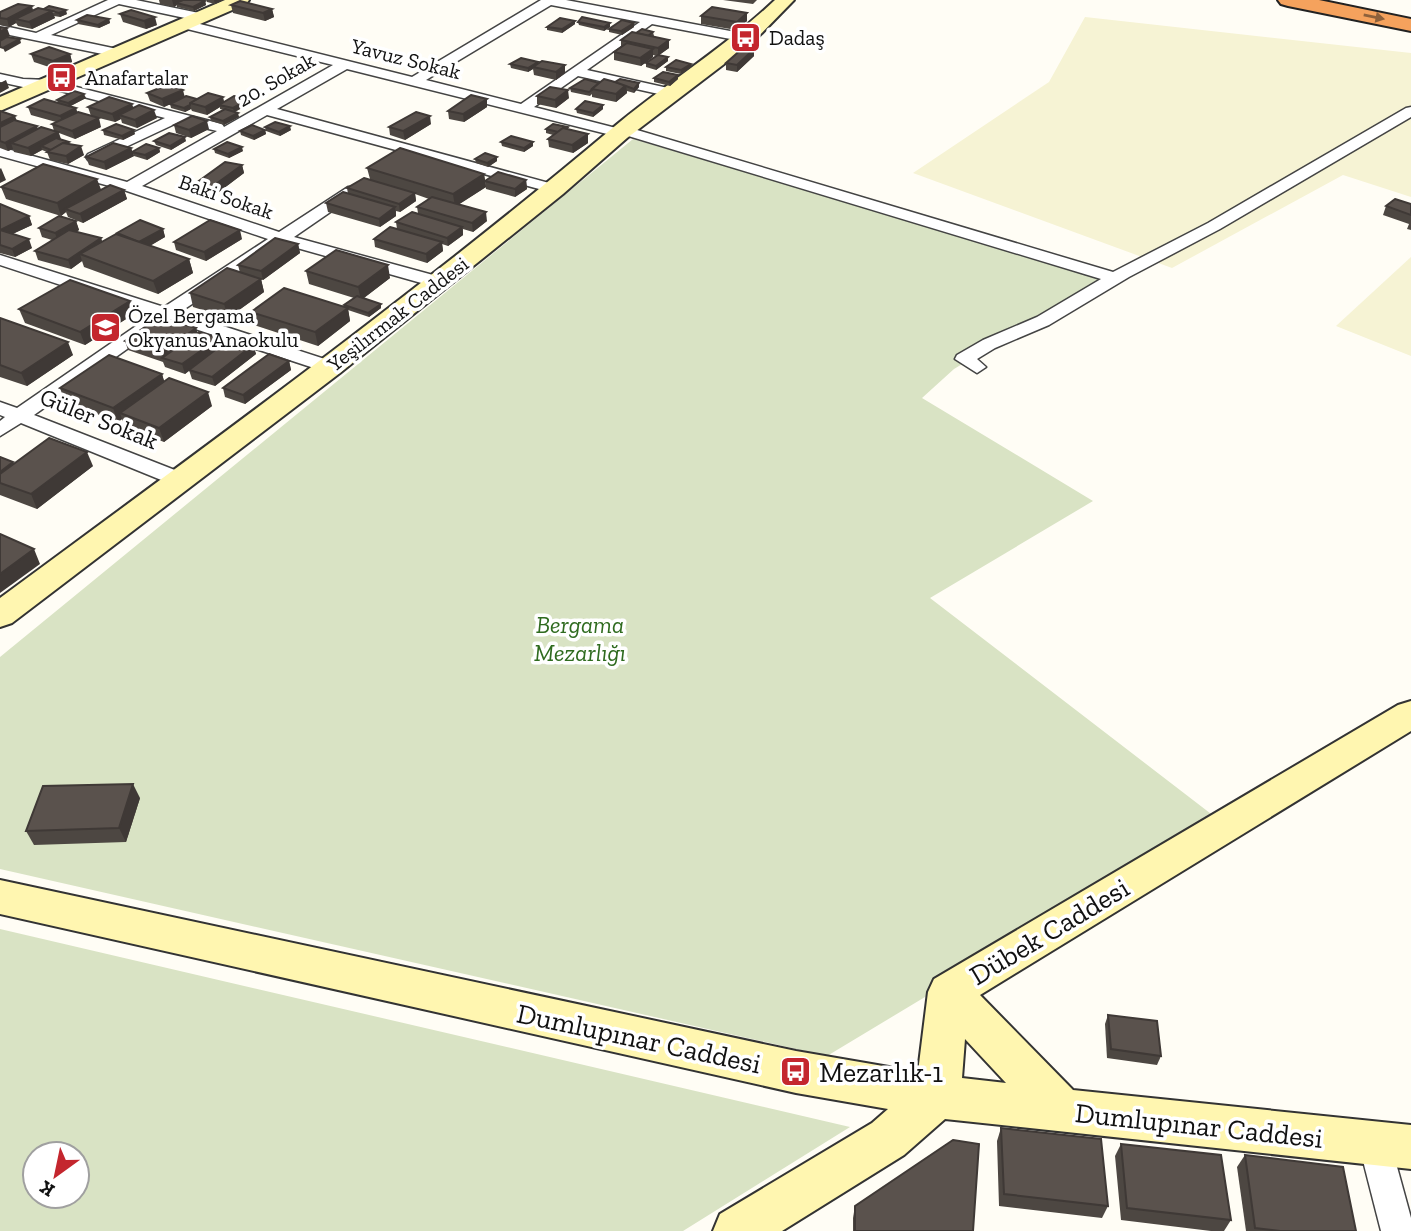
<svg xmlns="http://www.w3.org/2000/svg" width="1411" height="1231" viewBox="0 0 1411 1231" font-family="'Zilla Slab',serif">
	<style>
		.farmland { fill: #f6f3d4 }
		.cemetery { fill: #d9e3c4; fill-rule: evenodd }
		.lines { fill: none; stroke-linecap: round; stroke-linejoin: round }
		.street-casing { stroke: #444; stroke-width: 3 }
		.secondary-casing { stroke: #333; stroke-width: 4 }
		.highway-casing { stroke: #222; stroke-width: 4 }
		.street { fill: #fff; fill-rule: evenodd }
		.secondary { fill: #fff6b0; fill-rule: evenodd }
		.highway { fill: #f5a25d; fill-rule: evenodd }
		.wall { fill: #4d4742 }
		.shaded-wall { fill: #3f3936 }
		.building { fill: #5a524d; stroke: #3f3936; stroke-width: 2 }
		.oneway { fill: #8e613b }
		.labels { text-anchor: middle; stroke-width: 7; stroke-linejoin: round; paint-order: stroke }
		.far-poi-label { font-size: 21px; fill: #111; stroke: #fff; text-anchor: start }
		.far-street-label { font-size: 21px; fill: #111; stroke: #fff }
		.street-label { font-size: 24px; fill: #111; stroke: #fff }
		.park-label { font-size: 24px; font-style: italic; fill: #2f6b1f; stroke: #fff }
		.near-street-label { font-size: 28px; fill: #111; stroke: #fff }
		.near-poi-label { font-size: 28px; fill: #111; stroke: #fff; text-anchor: start }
	</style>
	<rect width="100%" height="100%" fill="#fffdf5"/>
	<!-- farmland -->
	<g class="farmland">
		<path d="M1085,17L1411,53V197L1343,175L1172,268L913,173L1049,82Z"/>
		<path d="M1411,257V356L1336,326Z"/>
	</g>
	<!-- cemetery -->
	<g class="cemetery">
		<path d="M633,139L1105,278L954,369L922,398L1093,501L930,598L1219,820L827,1056L0,869V657Z"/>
		<path d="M0,929L850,1127L683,1231H0ZM77,1154V1196H35V1154Z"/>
	</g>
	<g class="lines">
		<defs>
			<g id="street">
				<path d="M108,0H136L199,13L205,17L199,21L119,4L51,35L122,50V56L117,57L0,33V25L36,33Z"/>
				<path d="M541,0H566L746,34L752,38L746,42L652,24L587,70L677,90V96L672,97L578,76L534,107L616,128L627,127L1113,272L1208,223L1406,108L1411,107V117L1220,229L1129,277L1049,325L995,348L977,359L986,367L977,373L955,359L957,355L983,340L1037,317L1101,279L625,135L619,137L347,69L277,109L560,186L563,189L560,192H550L267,115L142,186L279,232L348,187H358L361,190L358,193L294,237L444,278L447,282L444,286H432L283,244L180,312L337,363L339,367L337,371H323L168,320L34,415L185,474L188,479L185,484H171L21,423L0,436V421L5,417L0,415V402L17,408L152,315L0,265V255L164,307L268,239L124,190L0,156V147L127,182L217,131L179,122L98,160H88L86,157L88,154L165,118L49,88L23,87L0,82V74L23,79L49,80L222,124L224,127L333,65L179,27V21L184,20L412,77ZM551,5L640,22L521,104L426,80Z"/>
				<path d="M1375,1130L1386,1134L1391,1145L1411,1218V1231H1381L1359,1145L1364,1134Z"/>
			</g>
			<g id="secondary">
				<path d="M225,0H249L246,4L0,111V97Z"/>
				<path d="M775,0H794L753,42L627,138L563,194L340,373L12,623L0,627V598C206,446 413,296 609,131C663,85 722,50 775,0Z"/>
				<path d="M1411,701V731L980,995L1073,1090L1411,1125V1169L945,1119L904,1155L782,1231H713L720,1214L872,1123L888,1109L796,1093L0,914V880L796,1051L918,1072L928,992L934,979L1398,705ZM965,1039L1006,1083L962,1078Z"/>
			</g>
			<path id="highway" d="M1278,0H1319L1411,19V31L1288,6L1281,4Z"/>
		</defs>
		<!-- street casing -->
		<use href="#street" class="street-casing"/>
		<!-- secondary casing -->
		<use href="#secondary" class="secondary-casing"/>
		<!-- highway casing -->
		<use href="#highway" class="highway-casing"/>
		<!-- street -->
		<use href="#street" class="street"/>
		<!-- secondary -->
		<use href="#secondary" class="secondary"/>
		<!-- highway -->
		<use href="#highway" class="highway"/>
	</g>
	<!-- wall -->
	<g class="wall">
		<path d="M159,0H199L205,1L206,5L194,11L177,7V5L174,7L160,4Z"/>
		<path d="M207,0H223L215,4L207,2Z"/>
		<path d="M723,0H757L753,4Z"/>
		<path d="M231,5L272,9L274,17L265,21L233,13Z"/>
		<path d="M33,10L67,14L60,17L54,16L55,18L32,29L18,26L16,23L9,27L0,25V12Z"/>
		<path d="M120,14L157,25L146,29L123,22Z"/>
		<path d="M701,16L747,21L736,30L701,24Z"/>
		<path d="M109,19L110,23L99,28L78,24L77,20Z"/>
		<path d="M575,21V24L562,33L547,30V27Z"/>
		<path d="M578,22L610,27L604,31L579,25Z"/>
		<path d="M634,27L622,35L609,32V29Z"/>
		<path d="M653,32L654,36L652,37L669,48L659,55L668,61L656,70L646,67V63L656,56L653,55V57L641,66L614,60V52L621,47V40L636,33Z"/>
		<path d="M754,49V56L737,72L726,70V63Z"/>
		<path d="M31,54H70L72,62L55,69L34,62Z"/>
		<path d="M539,63L565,65V73L556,80L534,75L533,69L528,72L511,68L510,64Z"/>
		<path d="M666,67H691L681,74L666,71Z"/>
		<path d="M678,75V79L670,86L654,82V78Z"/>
		<path d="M615,82L639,87L634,93L627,91V93L616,102L592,97V94L590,96L571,92L570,88L599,83Z"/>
		<path d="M147,93L185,96L197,99L224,102L248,100L249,104L235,112L239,117L224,125L211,121L210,117L224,110L220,109V107L207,115L192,111L191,109L185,112L171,108L170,104L164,107L150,101Z"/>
		<path d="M537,96L569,98L556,108L537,104Z"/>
		<path d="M86,98L70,106L76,108L77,112L101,127L75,139L59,133L61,139L70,144L84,155L68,164L50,160L47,152L42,150L31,156L14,152L13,149L8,151L0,148V111L17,121L38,129L54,131L52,124L56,122L31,115L28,107L58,103L57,100Z"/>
		<path d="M88,107L134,108L157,118L137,128L122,123L121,119L115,122L91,116Z"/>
		<path d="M487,107L464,122L449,119L448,111Z"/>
		<path d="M576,109H603L593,117L577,113Z"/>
		<path d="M431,124L405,140L390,135L389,127Z"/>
		<path d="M174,125L209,129L191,138L176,133Z"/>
		<path d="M265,127L291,130L280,136L266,131Z"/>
		<path d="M568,127V129L588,134V143L573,153L549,147L548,139L553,135L546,133V129Z"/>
		<path d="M103,130L135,134L123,140L104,135Z"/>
		<path d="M265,130L266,134L254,140L241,135L240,131Z"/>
		<path d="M154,141H186L171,150L156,145Z"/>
		<path d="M501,142L533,146L524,152L502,146Z"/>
		<path d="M131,148L134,156L106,170L89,165L86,157Z"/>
		<path d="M159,148L160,152L147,160L134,156L132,152Z"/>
		<path d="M214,149L243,151L229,158L215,153Z"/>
		<path d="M475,159L497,161L488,167L476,163Z"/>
		<path d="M242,165L244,173L211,198L194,194L192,186Z"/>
		<path d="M367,168L484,174L486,187L459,204L487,221L473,232L463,229V235L448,246L442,244L443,251L427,263L375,247L374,239L397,229L396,222L418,213L417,207L429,199L415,194L416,201L400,212L396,211V216L380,227L328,212L326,203L348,194L347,188L370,179Z"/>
		<path d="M526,180L527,189L515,197L486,189L485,181Z"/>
		<path d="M1,187L124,190L127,199L83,223L68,217L66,212L61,216L6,199Z"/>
		<path d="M0,204L29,216L32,225L12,234L32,248L15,257L0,253Z"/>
		<path d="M1411,204V230L1407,229L1409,224L1383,215L1386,206Z"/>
		<path d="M76,221L79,230L76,232L101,238L102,242L117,234V233L163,229L165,237L150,246L189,259L193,273L158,294L84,267L82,261L71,269L38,260L35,251L52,240L42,237L39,228Z"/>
		<path d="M242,239L206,261L176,250L174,242Z"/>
		<path d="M298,244L300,253L263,280L261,279L264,292L228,318L193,307L190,293L240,273L238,265Z"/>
		<path d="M306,271L390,278L364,298L381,308L369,317L348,310L350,321L318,346L254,325L251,312L345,307L344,305L354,298L309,284Z"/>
		<path d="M130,301L134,314L85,345L25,323L19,309Z"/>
		<path d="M0,318L73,355L27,386L0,377Z"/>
		<path d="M196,328L197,333L221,346L253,345L256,354L215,386L192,379L189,370L185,374L165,367L163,362L128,350L125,341Z"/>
		<path d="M289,361L291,370L245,404L225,397L223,388Z"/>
		<path d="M162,374L164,382L212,406L164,442L125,427L122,419L118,422L65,402L60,388Z"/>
		<path d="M0,457L14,464L93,466L37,509L0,495Z"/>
		<path d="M140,798L126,842L34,845L26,831Z"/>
		<path d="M1108,1015L1161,1056L1157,1065L1107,1058L1105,1024Z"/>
		<path d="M1001,1128L1108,1206L1102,1218L999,1206L997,1141Z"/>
		<path d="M1121,1144L1231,1220L1224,1231H1211L1121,1220L1115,1156Z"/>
		<path d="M1245,1155L1356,1231H1246L1237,1167Z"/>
		<path d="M855,1206L973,1231H853V1218Z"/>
	</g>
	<!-- shaded-wall -->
	<g class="shaded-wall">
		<path d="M172,0H186L176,3L177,5L174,7Z"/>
		<path d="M214,0H223L215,4Z"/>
		<path d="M205,1L206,5L194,11L193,7Z"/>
		<path d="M32,6L34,14L15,19L16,23L9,27L7,19Z"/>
		<path d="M272,9L274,17L265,21L263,13Z"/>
		<path d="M66,10L67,14L60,17L59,13Z"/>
		<path d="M52,11L55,18L32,29L29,22Z"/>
		<path d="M747,13V21L736,30L737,22Z"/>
		<path d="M155,17L157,25L146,29L144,21Z"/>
		<path d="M109,19L110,23L99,28L98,25Z"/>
		<path d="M575,21V24L562,33V29Z"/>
		<path d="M610,23V27L604,31V27Z"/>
		<path d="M634,23V27L622,35L621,31Z"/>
		<path d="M7,28L10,36L0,41V32Z"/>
		<path d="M20,39L21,43L5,52L3,48Z"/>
		<path d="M669,40V48L658,56V48Z"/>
		<path d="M653,49V57L641,66L640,58Z"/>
		<path d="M754,49V56L737,72V65Z"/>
		<path d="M70,54L72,62L55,69L53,61Z"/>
		<path d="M668,57V61L656,70V66Z"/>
		<path d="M538,62L539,66L533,67V69L528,72V68Z"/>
		<path d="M691,64V67L681,74V70Z"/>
		<path d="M565,65V73L556,80V72Z"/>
		<path d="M678,75V79L670,86L669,82Z"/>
		<path d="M6,80L9,88L0,93V83Z"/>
		<path d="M639,83V87L634,93V89Z"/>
		<path d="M626,85L627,93L616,102V94Z"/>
		<path d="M183,90L185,98L164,107L162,99Z"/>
		<path d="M568,90L569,98L556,108L555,100Z"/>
		<path d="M84,94L86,98L69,107L68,103Z"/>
		<path d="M223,97L225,105H219L220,107L207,115L205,107Z"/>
		<path d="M487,99V107L464,122L463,114Z"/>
		<path d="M248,100L249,104L234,112L233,108Z"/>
		<path d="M132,104L135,112L119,115L121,119L115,122L112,114Z"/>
		<path d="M190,105L191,109L185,112L184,108Z"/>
		<path d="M603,105V109L593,117V113Z"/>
		<path d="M76,108L78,116L63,124L60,116Z"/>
		<path d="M154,110L157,118L137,128L135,120Z"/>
		<path d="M238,113L239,117L224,125L223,121Z"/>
		<path d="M15,116L18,124L0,133V123Z"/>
		<path d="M430,116L431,124L405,140L403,131Z"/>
		<path d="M99,118L101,127L75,139L72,131Z"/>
		<path d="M207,121L209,129L191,138L189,130Z"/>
		<path d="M37,126L40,135L11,143L13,149L8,151L5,143Z"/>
		<path d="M290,126L291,130L280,136L279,132Z"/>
		<path d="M134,130L135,134L123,140L122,136Z"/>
		<path d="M265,130L266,134L254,140L253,136Z"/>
		<path d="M58,132L61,140L41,146L42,150L31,156L28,148Z"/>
		<path d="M588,134V143L573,153L572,145Z"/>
		<path d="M185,137L186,141L171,150L170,146Z"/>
		<path d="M533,142V146L524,152V148Z"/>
		<path d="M81,146L84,155L68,164L66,156Z"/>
		<path d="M242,147L243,151L229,158L228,154Z"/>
		<path d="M131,148L134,156L106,170L104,162Z"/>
		<path d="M159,148L160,152L147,160L145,155Z"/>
		<path d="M497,157V161L488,167L487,163Z"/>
		<path d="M242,165L244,173L211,198L209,189Z"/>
		<path d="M1,168L6,180L0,183V169Z"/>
		<path d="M484,174L486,187L455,207L453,194Z"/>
		<path d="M97,179L102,192L65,209L66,212L61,216L57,203Z"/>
		<path d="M526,180L527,189L515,197V189Z"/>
		<path d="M124,190L127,199L83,223L80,214Z"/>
		<path d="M415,193L416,201L400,212L399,204Z"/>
		<path d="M395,207L396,216L380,227L379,219Z"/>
		<path d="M486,212L487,221L473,232L472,223Z"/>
		<path d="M29,216L32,225L2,239L0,230Z"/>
		<path d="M76,221L79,230L58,242L55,233Z"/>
		<path d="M462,227L463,235L448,246L447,238Z"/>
		<path d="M163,229L165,237L142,250L139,242Z"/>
		<path d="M240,230L242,239L206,261L204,252Z"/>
		<path d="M101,238L104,247L80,254L82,261L71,269L68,260Z"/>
		<path d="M29,239L32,248L15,257L12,249Z"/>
		<path d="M442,242L443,251L427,263L426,254Z"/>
		<path d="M298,244L300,253L263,280L261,271Z"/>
		<path d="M189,259L193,273L158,294L153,281Z"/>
		<path d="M388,265L390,278L361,300L358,287Z"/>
		<path d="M261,279L264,292L228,318L224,304Z"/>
		<path d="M130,301L134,314L85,345L80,332Z"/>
		<path d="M381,304V308L369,317L368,313Z"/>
		<path d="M348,308L350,321L318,346L315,332Z"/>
		<path d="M196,328L199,337L163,358L162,353Z"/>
		<path d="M219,338L221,347L185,374L182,364Z"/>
		<path d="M68,342L73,355L27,386L21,373Z"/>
		<path d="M253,345L256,354L215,386L212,377Z"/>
		<path d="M289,361L291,370L245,404L243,395Z"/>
		<path d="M162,374L166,387L120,413L122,419L118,422L113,408Z"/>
		<path d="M208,392L212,406L164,442L159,428Z"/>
		<path d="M87,452L93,466L37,509L31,494Z"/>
		<path d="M13,462L17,471L0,483V472Z"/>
		<path d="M34,549L40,564L0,593V574Z"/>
		<path d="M133,784L140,798L126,842L119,828Z"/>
	</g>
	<!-- building -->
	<g class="building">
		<path d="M183,0H199L205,1L193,7L176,3Z"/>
		<path d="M240,1L272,9L263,13L231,5Z"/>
		<path d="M18,4L32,6L7,19L0,18V12Z"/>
		<path d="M49,6L66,10L59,13L44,9Z"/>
		<path d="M712,7L747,13L737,22L701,16Z"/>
		<path d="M38,8L52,11L29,22L15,19Z"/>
		<path d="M131,10L155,17L144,21L120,14Z"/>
		<path d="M87,15L109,19L98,25L77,20Z"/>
		<path d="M582,17L610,23L604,27L578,22Z"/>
		<path d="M560,18L575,21L562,29L547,27Z"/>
		<path d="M622,20L634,23L621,31L609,29Z"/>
		<path d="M0,27L7,28L0,32Z"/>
		<path d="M642,29L653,32L648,36L636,33Z"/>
		<path d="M632,32L669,40L658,48L621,40Z"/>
		<path d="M7,37L20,39L3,48L0,47V41Z"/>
		<path d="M627,43L653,49L640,58L614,52Z"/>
		<path d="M49,47L70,54L53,61L31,54Z"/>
		<path d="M744,47L754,49L737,65L726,63Z"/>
		<path d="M658,55L668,57L656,66L646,63Z"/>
		<path d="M521,58L538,62L528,68L510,64Z"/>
		<path d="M676,60L691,64L681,70L666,67Z"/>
		<path d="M542,61L565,65L556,72L533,67Z"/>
		<path d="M663,72L678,75L669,82L654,78Z"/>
		<path d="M585,79L599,83L592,89V90L589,92L570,88Z"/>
		<path d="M604,79L626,85L616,94L592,89Z"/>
		<path d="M620,79L639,83L634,89L615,82Z"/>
		<path d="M169,84L183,90L162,99L147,93Z"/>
		<path d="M550,87L568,90L555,100L537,96Z"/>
		<path d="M74,91L84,94L68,103L57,100Z"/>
		<path d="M208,93L223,97L205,107L190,103Z"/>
		<path d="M471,95L487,99L463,114L448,111Z"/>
		<path d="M186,96L197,99L190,103V105L184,108L170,104Z"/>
		<path d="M234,96L248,100L233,108L219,105Z"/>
		<path d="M109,97L132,104L112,114L88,107Z"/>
		<path d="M44,99L76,108L60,116L28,107Z"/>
		<path d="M585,101L603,105L593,113L576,109Z"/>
		<path d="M139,105L154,110L135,120L119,115Z"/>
		<path d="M225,109L238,113L223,121L210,117Z"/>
		<path d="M0,111L15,116L0,123Z"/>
		<path d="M78,112L99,118L72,131L52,124Z"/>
		<path d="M416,112L430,116L403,131L389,127Z"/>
		<path d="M192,116L207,121L189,130L174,125Z"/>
		<path d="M14,120L37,126L5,143L0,141V127Z"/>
		<path d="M275,122L290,126L279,132L265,127Z"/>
		<path d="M116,124L134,130L122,136L103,130Z"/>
		<path d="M553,124L568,127L566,129L563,128L558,132L546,129Z"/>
		<path d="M252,125L265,130L253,136L240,131Z"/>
		<path d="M41,127L58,132L28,148L11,143Z"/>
		<path d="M563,128L588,134L572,145L548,139Z"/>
		<path d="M169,133L185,137L170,146L154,141Z"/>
		<path d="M511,136L533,142L524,148L501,142Z"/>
		<path d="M56,138L69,142L67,143H63L51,150L41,146Z"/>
		<path d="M227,142L242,147L228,154L214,149Z"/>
		<path d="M63,143L81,146L66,156L47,152Z"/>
		<path d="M113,143L131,148L104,162L86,157Z"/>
		<path d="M146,144L159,148L145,155L132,152Z"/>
		<path d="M400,148L484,174L453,194L367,168Z"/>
		<path d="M485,153L497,157L487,163L475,159Z"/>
		<path d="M225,162L242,165L209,189L192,186Z"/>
		<path d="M43,164L97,179L57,203L1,187Z"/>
		<path d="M498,172L526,180L515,189L485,181Z"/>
		<path d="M364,178L415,193L399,204L347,188Z"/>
		<path d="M110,185L124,190L80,214L65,209Z"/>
		<path d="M343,192L395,207L379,219L326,203Z"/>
		<path d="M432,197L486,212L472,223L417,207Z"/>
		<path d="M1395,199L1411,204V215L1386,206Z"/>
		<path d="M0,204L29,216L0,230Z"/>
		<path d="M412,212L462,227L447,238L396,222Z"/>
		<path d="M59,216L76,221L55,233L39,228Z"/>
		<path d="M140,220L163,229L139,242L117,233Z"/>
		<path d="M210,220L240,230L204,252L174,242Z"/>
		<path d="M390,227L442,242L426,254L374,239Z"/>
		<path d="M0,230L29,239L12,249L0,245Z"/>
		<path d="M69,230L101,238L68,260L35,251Z"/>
		<path d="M116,234L189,259L153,281L80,254Z"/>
		<path d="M275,238L298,244L261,271L238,265Z"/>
		<path d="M336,250L388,265L358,287L306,271Z"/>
		<path d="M227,268L261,279L224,304L190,293Z"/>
		<path d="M70,280L130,301L80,332L19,309Z"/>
		<path d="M284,288L348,308L315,332L251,312Z"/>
		<path d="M357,296L381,304L368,313L344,305Z"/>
		<path d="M159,317L196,328L162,353L125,341Z"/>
		<path d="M0,318L68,342L21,373L0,365Z"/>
		<path d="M199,332L219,338L182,364L162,358Z"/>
		<path d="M231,338L253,345L212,377L189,370Z"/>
		<path d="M269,354L289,361L243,395L223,388Z"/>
		<path d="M109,355L162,374L113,408L60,388Z"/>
		<path d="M169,378L208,392L159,428L120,413Z"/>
		<path d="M49,438L87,452L31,494L0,483V474Z"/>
		<path d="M0,457L13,462L0,472Z"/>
		<path d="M0,534L34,549L0,574Z"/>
		<path d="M133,784L119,828L26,831L43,786Z"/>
		<path d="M1108,1015L1157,1021L1161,1056L1111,1049Z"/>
		<path d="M1001,1128L1101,1139L1108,1206L1004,1194Z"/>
		<path d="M953,1140L979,1144L973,1231H855V1206Z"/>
		<path d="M1121,1144L1221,1155L1231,1220L1127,1208Z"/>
		<path d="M1245,1155L1343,1167L1356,1231H1280L1255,1228Z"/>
	</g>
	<!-- one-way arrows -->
	<defs><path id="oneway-solid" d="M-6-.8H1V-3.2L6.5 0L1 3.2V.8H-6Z" transform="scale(1.75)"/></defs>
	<use class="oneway" href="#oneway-solid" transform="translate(1374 17) rotate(11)"/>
	<!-- icons -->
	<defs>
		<symbol id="bus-square" viewBox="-11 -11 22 22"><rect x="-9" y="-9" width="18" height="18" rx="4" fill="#c4262e" stroke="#fff"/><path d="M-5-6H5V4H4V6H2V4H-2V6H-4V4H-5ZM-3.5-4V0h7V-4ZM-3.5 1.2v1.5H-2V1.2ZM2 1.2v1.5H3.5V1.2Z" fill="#fff"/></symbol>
		<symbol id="school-square" viewBox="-11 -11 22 22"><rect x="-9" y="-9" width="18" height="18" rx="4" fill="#c4262e" stroke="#fff"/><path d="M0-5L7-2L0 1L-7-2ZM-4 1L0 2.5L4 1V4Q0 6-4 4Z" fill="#fff"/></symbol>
	</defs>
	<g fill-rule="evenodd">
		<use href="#bus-square" x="728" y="20" width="35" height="35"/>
		<use href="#bus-square" x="44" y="60" width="35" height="35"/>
		<use href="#school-square" x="88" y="310" width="35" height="35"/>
		<use href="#bus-square" x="778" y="1054" width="35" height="35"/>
	</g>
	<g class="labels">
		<!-- far-poi labels -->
		<g class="far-poi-label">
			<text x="769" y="45">Dadaş</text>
			<text x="85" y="85">Anafartalar</text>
			<text x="128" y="323">Özel Bergama<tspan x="128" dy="24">Okyanus Anaokulu</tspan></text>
		</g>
		<!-- far-street labels -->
		<g class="far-street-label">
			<text transform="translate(406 59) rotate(14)" y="7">Yavuz Sokak</text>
			<text transform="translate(276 80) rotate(-30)" y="7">20. Sokak</text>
			<text transform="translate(226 197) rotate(19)" y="7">Baki Sokak</text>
			<text transform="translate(398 314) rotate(-38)" y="7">Yeşilırmak Caddesi</text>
		</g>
		<!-- street labels -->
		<g class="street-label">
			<text transform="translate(99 419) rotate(22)" y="8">Güler Sokak</text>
		</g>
		<!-- park labels -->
		<g class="park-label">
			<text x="580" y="633">Bergama<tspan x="580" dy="28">Mezarlığı</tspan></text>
		</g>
		<!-- near-street labels -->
		<g class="near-street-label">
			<text transform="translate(1049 931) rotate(-31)" y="10">Dübek Caddesi</text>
			<text transform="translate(639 1038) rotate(12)" y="10">Dumlupınar Caddesi</text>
			<text transform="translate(1199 1125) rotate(6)" y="10">Dumlupınar Caddesi</text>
		</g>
		<!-- near-poi labels -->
		<g class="near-poi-label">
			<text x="819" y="1082">Mezarlık-1</text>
		</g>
	</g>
	<!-- north arrow -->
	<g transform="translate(56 1175) rotate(213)"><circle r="33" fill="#ffffff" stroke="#a0a0a0" stroke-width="2"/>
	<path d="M0-5L12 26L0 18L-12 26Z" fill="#c4262e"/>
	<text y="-10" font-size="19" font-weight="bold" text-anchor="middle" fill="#111111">K</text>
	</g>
</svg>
